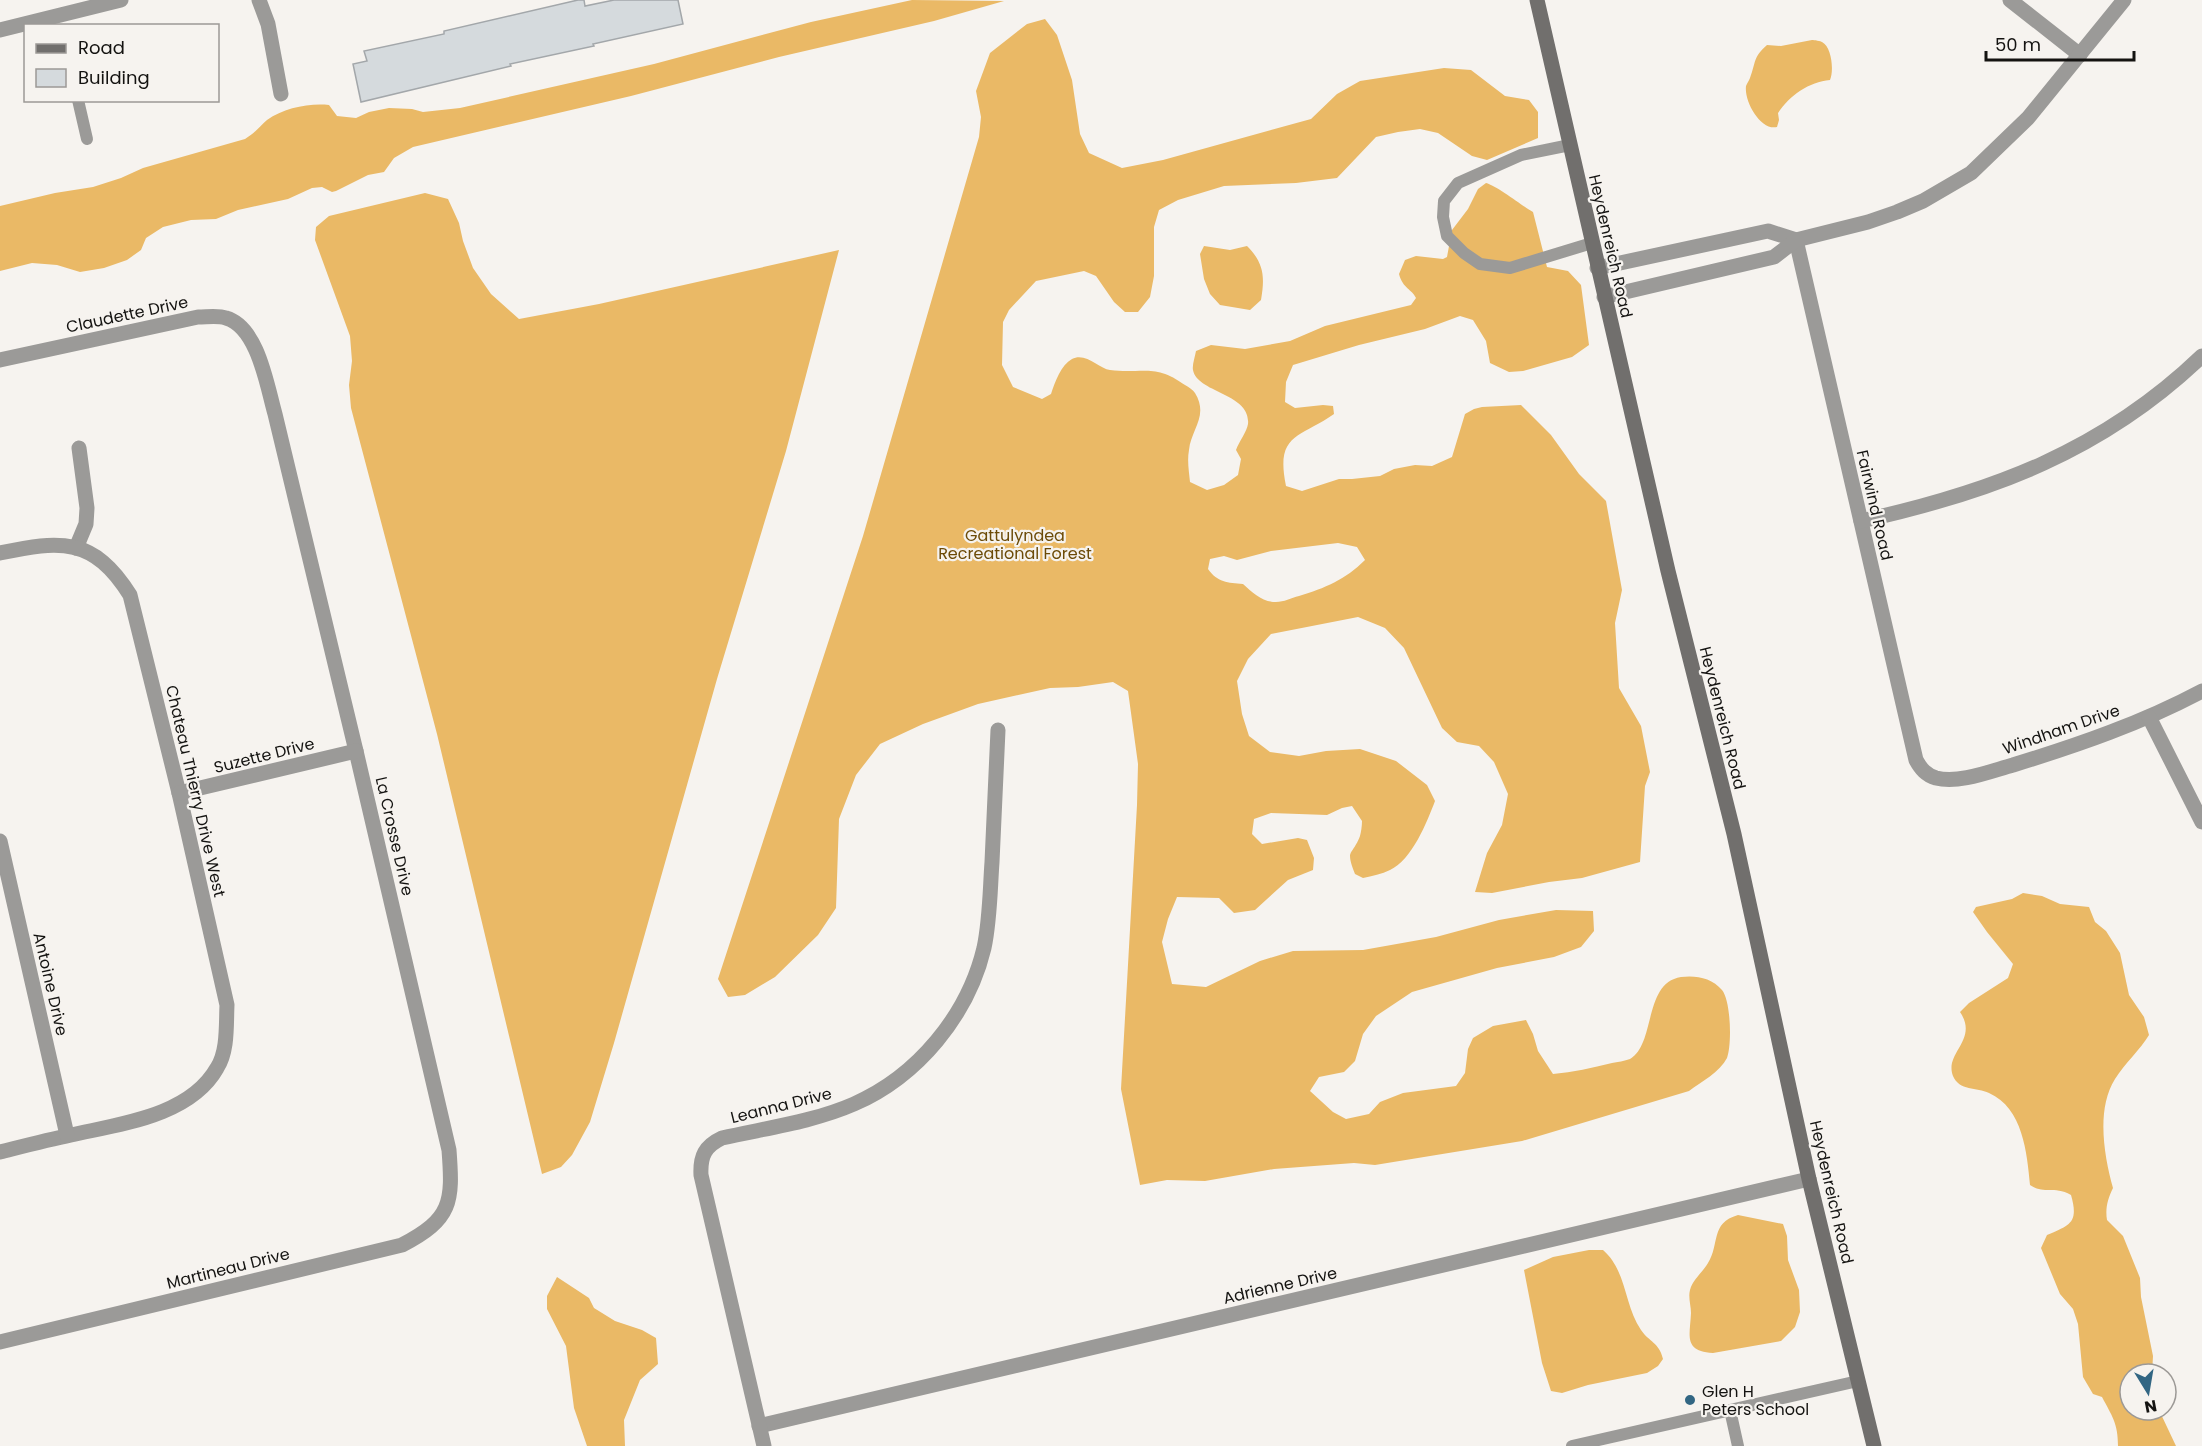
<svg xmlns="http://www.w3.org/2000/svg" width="2202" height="1446" viewBox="0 0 2202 1446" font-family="Poppins,sans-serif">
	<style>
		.forest { fill: #eab966; fill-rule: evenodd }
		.building { fill: #d5dadd; stroke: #a3a7aa; stroke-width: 1.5 }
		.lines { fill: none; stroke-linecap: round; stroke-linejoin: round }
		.lane { stroke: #9b9a98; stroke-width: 12 }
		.street { stroke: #9b9a98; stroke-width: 15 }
		.secondary { stroke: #716f6d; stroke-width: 15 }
		.poi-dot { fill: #326683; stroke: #f6f3ef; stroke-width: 2 }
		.labels { text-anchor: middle; stroke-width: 4.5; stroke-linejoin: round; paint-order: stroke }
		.street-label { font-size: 16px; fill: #141311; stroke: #f6f3ef }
		.park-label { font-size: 16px; fill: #6c4b08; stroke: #f6f3ef }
		.poi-label { font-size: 16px; fill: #141311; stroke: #f6f3ef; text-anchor: start }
	</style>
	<rect width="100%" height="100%" fill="#f6f3ef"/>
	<!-- forest -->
	<g class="forest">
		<path d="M912,0L1004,1L934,21L779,57L631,96L413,147L394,158L384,172L368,175L336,191L332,192L322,187L312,188L288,199L238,210L216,219L191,220L163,227L146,238L141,250L127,260L104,268L80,272L57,265L32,263L0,271V206L55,193L93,187L121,178L143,168L245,139C255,133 259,127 267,120C284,108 309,103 329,105L337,116L356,118L369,112L389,108L412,109L423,112L460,108L654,64L811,22Z"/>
		<path d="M1045,19L1057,35L1072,80L1080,134L1089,153L1122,168L1163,160L1311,119L1337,94L1360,81L1386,77L1444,68L1471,70L1505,96L1529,100L1538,112V138L1487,160L1472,156L1438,133L1420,129L1398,132L1376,137L1337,178L1296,183L1224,186L1178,200L1159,210L1154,227V276L1150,297L1138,312H1125L1114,302L1096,276L1084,271L1036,281L1009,310L1003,322L1002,365L1013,387L1042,399L1051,394C1055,382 1061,365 1072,359C1086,352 1099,369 1110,370C1142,374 1155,363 1185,385C1189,387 1193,390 1195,393C1209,416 1191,429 1189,450C1187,461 1189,471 1190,482L1207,490L1224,485L1238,475L1241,459L1236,450C1239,442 1247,431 1248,424C1251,393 1197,393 1193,370C1192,365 1195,357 1196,351L1211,345L1245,349L1290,341L1325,326L1411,305L1416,298C1412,289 1403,289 1399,274L1405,260L1416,256L1443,259L1447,257L1452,230L1468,209L1478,189L1486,183C1497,186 1521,205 1533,212L1547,267L1568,271L1581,285L1589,345L1572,357L1523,371L1509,372L1490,363L1486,341L1473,320L1460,316L1425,329L1359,345L1293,365L1286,382L1285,402L1295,408L1323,405L1333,406L1334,414C1300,438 1275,433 1286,486L1302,491L1339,479H1352L1380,476L1394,469L1415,465L1432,466L1452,457L1465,414L1474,409L1482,407L1521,405L1551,435L1579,474L1606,501L1622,590L1615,623L1619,688L1641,726L1650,772L1645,786L1640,862L1582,878L1549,882L1492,893L1475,892L1487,853L1502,825L1508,794L1494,762L1479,746L1457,742L1442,728L1404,648L1385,628L1358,617L1271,634L1248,659L1237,681L1242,714L1249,736L1270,752L1299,756L1326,751L1360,749L1396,761L1427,785L1435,801C1427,822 1412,860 1390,870C1382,874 1372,876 1363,878L1355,874C1345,848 1352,857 1360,836C1361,832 1362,826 1362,821L1352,806L1342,808L1327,815L1271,813L1254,819L1252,834L1262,844L1298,838L1307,840L1314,858L1313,870L1288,880L1255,910L1234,913L1219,898L1177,897L1168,919L1162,942L1172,984L1206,987L1260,961L1293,951L1363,950L1436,937L1499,920L1556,910L1593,911L1594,931L1581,947L1554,957L1497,968L1412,992L1376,1016L1363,1034L1355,1061L1344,1072L1319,1077L1310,1091L1333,1112L1346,1119L1369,1114L1380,1102L1403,1093L1456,1086L1465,1073L1468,1049L1473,1038L1493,1026L1526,1020L1533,1034L1538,1051L1553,1074C1573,1072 1592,1068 1612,1063C1617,1062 1625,1061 1630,1059C1656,1044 1643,983 1681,977C1696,975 1712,978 1722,990C1731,1001 1732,1045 1727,1058C1720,1072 1701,1082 1689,1091L1522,1141L1375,1165L1354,1163L1274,1169L1205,1181L1167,1180L1140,1185L1121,1089L1137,805L1138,764L1128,691L1113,682L1078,687L1050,688L978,704L923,724L880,744L856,775L839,819L836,908L818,935L775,977L745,995L728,997L718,979L863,536L979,137L981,117L976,91L990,53L1027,24ZM1338,543L1357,547L1365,560C1345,580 1325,588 1299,596C1291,598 1284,602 1276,602C1262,602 1253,593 1243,584C1228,583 1217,582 1208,569L1210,559L1224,556L1237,560L1271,551Z"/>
		<path d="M1812,40C1814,40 1821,41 1822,42C1832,47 1834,71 1830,80C1809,82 1790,95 1778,113L1779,120L1777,127C1761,131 1744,102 1746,86C1747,83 1749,81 1750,78C1756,62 1753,57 1767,45L1781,46Z"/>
		<path d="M425,193L448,199L459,223L463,241L473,268L491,294L519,319L599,304L839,250L786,451L717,679L614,1043L590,1122L572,1155L561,1167L542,1174L437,734L351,408L349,385L352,361L350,336L315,240L316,227L329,216Z"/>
		<path d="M1204,246L1230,250L1247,246C1264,263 1265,277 1261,300L1250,310L1220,305L1210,294L1204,279L1200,254Z"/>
		<path d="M2023,893L2042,896L2060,904L2089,907L2095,922L2106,931L2120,953L2129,995L2144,1017L2149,1035C2140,1050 2125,1063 2115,1079C2096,1109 2104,1156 2113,1188C2108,1198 2105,1208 2107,1220L2123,1236L2140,1278L2141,1297L2153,1356L2152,1374H2130V1410H2159L2176,1446H2118C2118,1423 2112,1416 2102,1397L2093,1394L2083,1377L2078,1324L2073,1309L2060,1294L2041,1248L2047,1235C2070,1225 2079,1223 2071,1195C2053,1185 2045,1195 2030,1185C2027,1153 2023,1108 1989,1093C1977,1087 1959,1091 1953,1076C1944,1053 1979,1040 1960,1012L1969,1003L2008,978L2013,964L1987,932L1973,912L1976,907L2012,899Z"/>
		<path d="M1738,1215L1783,1224L1787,1236L1788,1260L1799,1290L1800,1312L1795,1327L1781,1341L1713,1353C1683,1351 1690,1336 1691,1313C1691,1306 1688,1297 1690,1290C1693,1279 1703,1272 1708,1263C1720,1244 1710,1223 1738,1215Z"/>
		<path d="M1589,1250H1603C1627,1271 1624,1305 1641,1330C1649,1342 1659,1342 1663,1359L1658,1366L1647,1373L1588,1385L1562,1393L1551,1391L1542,1363L1524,1270L1553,1257Z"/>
		<path d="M557,1277L589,1298L594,1308L615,1321L642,1330L656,1338L658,1364L640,1380L624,1420L625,1446H587L574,1408L566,1346L547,1309V1296Z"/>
	</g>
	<!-- building -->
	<path class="building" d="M578,0H584L585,6L614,0H678L683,24L593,44L594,46L510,64L511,66L361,102L353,64L367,61L364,51L444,34V31Z"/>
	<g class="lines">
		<!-- lane -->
		<g class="lane">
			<path d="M78,100L87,139"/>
			<path d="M1570,145L1521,155L1458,183L1444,201L1443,217L1447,236L1464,253L1480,264L1510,268L1592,243"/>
			<path d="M1730,1410L1738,1446"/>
			<path d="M1572,1446L1858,1381"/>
		</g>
		<!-- street -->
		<g class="street">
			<path d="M259,0L268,24L281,94"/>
			<path d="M2010,0L2080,55"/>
			<path d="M0,30L121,0"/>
			<path d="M1796,240L1916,760C1921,769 1926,775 1936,778C1959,784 1991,771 2013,765C2078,745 2142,723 2202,691"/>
			<path d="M1597,268L1768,231L1796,240"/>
			<path d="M1604,297L1774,257L1796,240L1868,222L1897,212L1923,201L1971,173L2028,118L2124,0"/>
			<path d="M0,360L198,317C207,317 218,315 226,318C258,327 267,386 275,414L356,751L449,1150C453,1202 452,1219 402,1245L0,1342"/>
			<path d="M1861,521C1992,492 2103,451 2202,356"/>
			<path d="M76,548L86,524L87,508L79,448"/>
			<path d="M0,553C60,540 94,537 130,595L179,793L227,1005C226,1025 228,1051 217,1068C190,1116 120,1124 71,1135C47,1140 24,1146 0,1152"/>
			<path d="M2149,717L2202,822"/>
			<path d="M179,793L356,751"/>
			<path d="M0,841L67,1135"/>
			<path d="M759,1426L1809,1179"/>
			<path d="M764,1446L701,1175C700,1156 705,1146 722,1138C766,1128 813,1122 854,1104C918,1076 968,1015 984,948C990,920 990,890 992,862C994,818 996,774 998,730"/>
		</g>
		<!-- secondary -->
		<path class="secondary" d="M1537,0L1668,571L1734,834L1809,1179L1874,1446"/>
	</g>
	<!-- markers -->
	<circle class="poi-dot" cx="1690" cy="1400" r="6"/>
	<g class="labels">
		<!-- street labels -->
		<g class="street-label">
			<text transform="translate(1611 246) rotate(77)" y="6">Heydenreich Road</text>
			<text transform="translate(127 314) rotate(-12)" y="6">Claudette Drive</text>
			<text transform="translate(1875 505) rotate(77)" y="6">Fairwind Road</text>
			<text transform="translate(1723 718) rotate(76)" y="6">Heydenreich Road</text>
			<text transform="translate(2061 729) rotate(-19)" y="6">Windham Drive</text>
			<text transform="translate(264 755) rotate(-14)" y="6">Suzette Drive</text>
			<text transform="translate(196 791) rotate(77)" y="6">Chateau Thierry Drive West</text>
			<text transform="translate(395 836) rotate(77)" y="6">La Crosse Drive</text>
			<text transform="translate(51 984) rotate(77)" y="6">Antoine Drive</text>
			<text transform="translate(781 1105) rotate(-14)" y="6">Leanna Drive</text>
			<text transform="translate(1832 1192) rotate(77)" y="6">Heydenreich Road</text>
			<text transform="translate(228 1268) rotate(-14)" y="6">Martineau Drive</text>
			<text transform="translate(1280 1285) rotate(-13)" y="6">Adrienne Drive</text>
		</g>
		<!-- park labels -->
		<g class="park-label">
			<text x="1015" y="541">Gattulyndea<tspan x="1015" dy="18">Recreational Forest</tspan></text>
		</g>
		<!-- poi labels -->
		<g class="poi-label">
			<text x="1702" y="1397">Glen H<tspan x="1702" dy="18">Peters School</tspan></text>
		</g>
	</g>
	<!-- legend -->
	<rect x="24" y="24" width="195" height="78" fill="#f6f3ef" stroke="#9c9996" stroke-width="1.5"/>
	<rect x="36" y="44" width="30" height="9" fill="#716f6d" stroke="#9c9996" stroke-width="1.5"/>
	<text x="78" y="54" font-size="18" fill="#141311">Road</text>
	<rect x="36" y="69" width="30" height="18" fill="#d5dadd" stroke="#9c9996" stroke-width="1.5"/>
	<text x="78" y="84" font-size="18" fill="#141311">Building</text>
	<!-- north arrow -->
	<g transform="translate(2148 1392) rotate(169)"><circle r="28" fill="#f6f3ef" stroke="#9c9996" stroke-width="1.5"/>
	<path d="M0-4.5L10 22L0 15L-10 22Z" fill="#326683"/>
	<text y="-9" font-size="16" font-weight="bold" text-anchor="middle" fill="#141311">N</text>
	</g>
	<!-- scale -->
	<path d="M1986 51v9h148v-9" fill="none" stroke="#141311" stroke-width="3"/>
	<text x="1995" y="51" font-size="18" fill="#141311" stroke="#f6f3ef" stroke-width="4.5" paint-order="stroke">50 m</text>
</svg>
